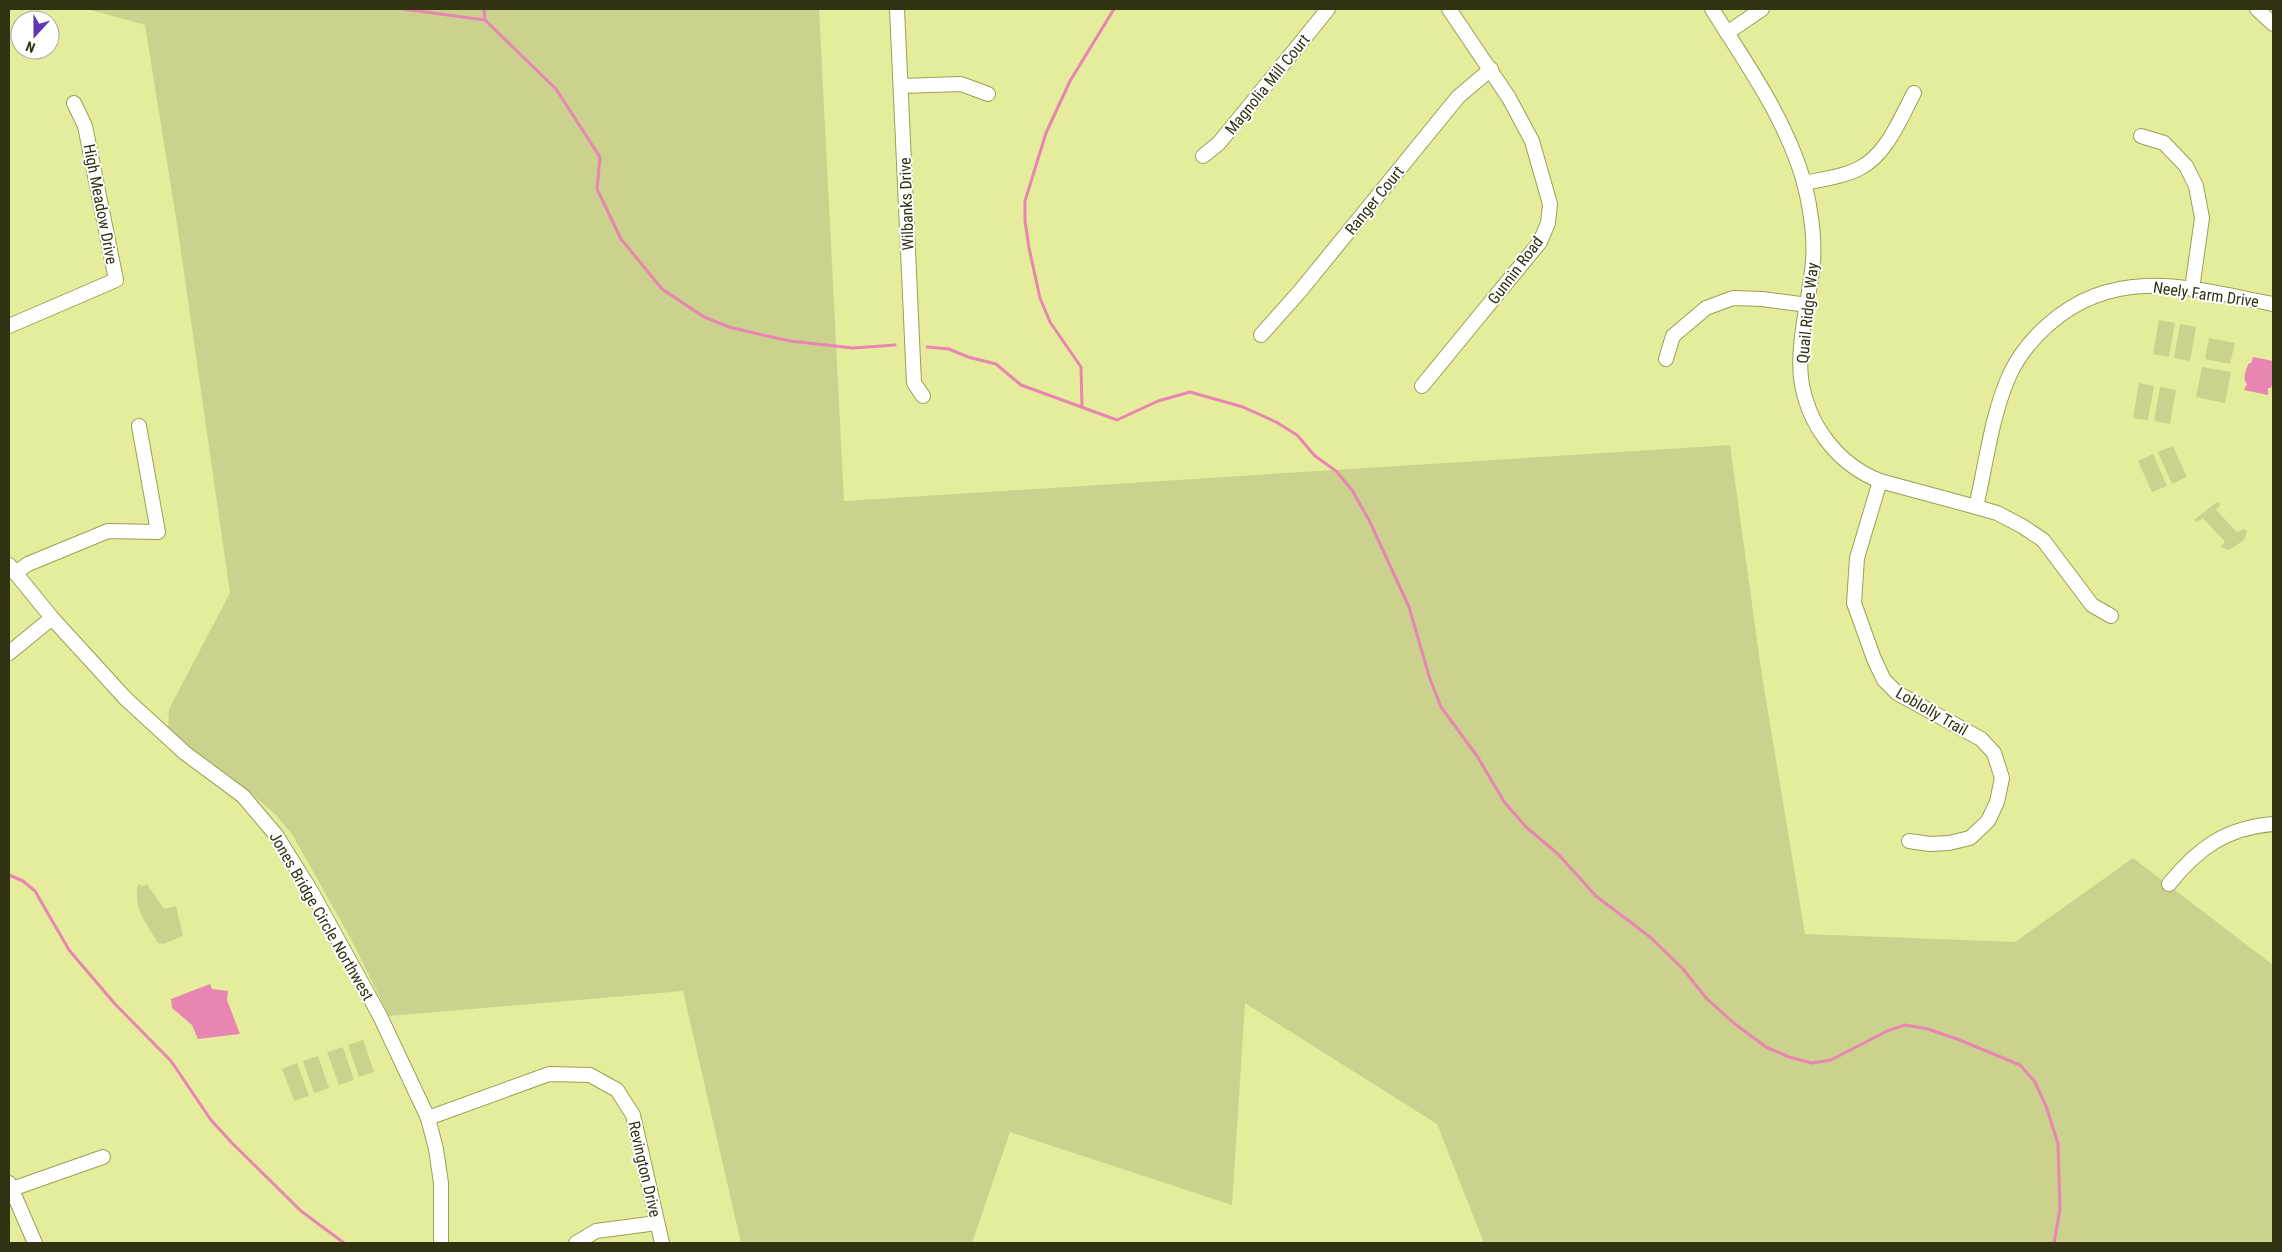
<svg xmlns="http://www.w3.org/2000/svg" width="2282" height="1252" viewBox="0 0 2282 1252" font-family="'Roboto Condensed',sans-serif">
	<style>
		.green { fill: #cbd28d }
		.water { fill: #e985b1 }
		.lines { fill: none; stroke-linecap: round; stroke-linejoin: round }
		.stream { stroke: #e985b1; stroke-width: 3 }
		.minor-casing { stroke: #9aa153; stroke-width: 16 }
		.minor { stroke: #fff; stroke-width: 14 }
		.labels { text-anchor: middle; stroke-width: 4; stroke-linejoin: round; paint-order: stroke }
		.street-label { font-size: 16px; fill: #303211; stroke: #fff }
	</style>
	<rect width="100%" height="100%" fill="#e5ed9c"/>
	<!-- green -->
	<g class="green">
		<path d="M87,9H819L844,501L1730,445L1761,669L1805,934L2015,942L2133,858L2273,965V1243H1484L1437,1124L1245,1003L1232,1205L1010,1132L972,1243H741L683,991L389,1016L351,939L292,834L275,814L246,789L168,730L169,709L230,593L178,231L145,25Z"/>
		<path d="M2159,320L2175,323L2169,357L2153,354Z"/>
		<path d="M2180,324L2196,327L2190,361L2174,358Z"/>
		<path d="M2209,338L2235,343L2230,364L2205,359Z"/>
		<path d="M2202,367L2231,372L2225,403L2196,397Z"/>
		<path d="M2139,383L2154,386L2148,420L2133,418Z"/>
		<path d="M2160,387L2176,390L2170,424L2154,421Z"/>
		<path d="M2173,446L2187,477L2172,484L2158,452Z"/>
		<path d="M2153,454L2167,486L2152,492L2138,461Z"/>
		<path d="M2217,502H2219L2220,505L2216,510L2237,532L2243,529L2247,531L2244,540L2229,550L2221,547L2225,542L2203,518L2197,522L2194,520Z"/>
		<path d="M138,884L144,886L147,884L164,909L176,906L183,936L163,944L158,943C146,923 133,908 138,884Z"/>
		<path d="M363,1040L374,1072L359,1077L348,1045Z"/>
		<path d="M343,1047L354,1080L339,1085L327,1052Z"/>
		<path d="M318,1056L329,1088L314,1093L303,1061Z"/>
		<path d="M297,1063L309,1096L294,1101L282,1069Z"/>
	</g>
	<!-- water -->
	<g class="water">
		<path d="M2253,357L2273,361V382L2271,388H2268V395L2244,390L2247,384C2242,379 2246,369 2249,363H2251Z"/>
		<path d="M210,984L212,989L228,991L227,1000L240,1034L198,1039L192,1025L172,1008L171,999Z"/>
	</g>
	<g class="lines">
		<!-- stream -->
		<g class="stream">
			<path d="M403,9L485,20L556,89L600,157L597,189L621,239L662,289L704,317L729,327L754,333L790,341L853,348L895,345"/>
			<path d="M484,9L485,20"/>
			<path d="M927,347L949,349L968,357L996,364L1021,385L1117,420L1158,401L1190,392L1243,407L1276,422L1297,435L1315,456L1336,471L1352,490L1370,522L1409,607L1430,679L1441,707L1477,756L1505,803L1526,827L1558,854L1596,896L1650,937L1683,969L1707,999L1735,1024L1766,1047L1789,1057L1812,1063L1831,1060L1887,1031L1905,1025L1928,1029L1957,1039L2020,1065L2035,1082L2046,1106L2058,1144L2060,1209L2054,1243"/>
			<path d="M1082,407L1081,367L1050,322L1040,298L1029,248L1025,221V201L1046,133L1070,81L1114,9"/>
			<path d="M9,875L23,881L35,891L69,950L115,1004L171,1061L211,1120L232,1143L301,1211L344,1243"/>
		</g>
		<defs>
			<g id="minor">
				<path d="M897,9L914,383L923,396"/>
				<path d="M1712,9C1747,65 1785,117 1804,182C1810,205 1815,237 1813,261C1810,298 1797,341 1801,378C1807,424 1837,464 1880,481L1976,507L1997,513L2022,526L2043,540L2092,605L2111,616"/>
				<path d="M2257,9L2273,24"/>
				<path d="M1727,33L1762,9"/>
				<path d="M901,86L961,84L988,94"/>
				<path d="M2141,136L2164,143L2186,166L2196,186L2202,218L2192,289"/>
				<path d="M1203,156L1219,143L1328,9"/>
				<path d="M1804,183C1823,179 1843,177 1860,168C1887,154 1900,119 1914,93"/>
				<path d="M9,326L116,280L85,126L74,103"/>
				<path d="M1261,335L1301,290L1458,97L1491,69"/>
				<path d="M1666,359L1673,336L1706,308L1733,298L1762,299L1808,305"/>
				<path d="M1422,386L1540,242L1548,223L1550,204L1532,141L1509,98L1449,9"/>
				<path d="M1880,481L1857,558L1854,603L1874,659L1884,680L1897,693L1981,739L1994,753L2002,778L1997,802L1988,821L1970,838L1949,843L1930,844L1909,841"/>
				<path d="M1976,507C1986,464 1992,413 2010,374C2019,355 2033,338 2049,324C2117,264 2194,289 2273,304"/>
				<path d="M9,565L52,618L126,699L185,753L243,796L276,835L311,891L380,1016L428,1118L436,1149L441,1183V1243"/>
				<path d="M15,573L28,564L108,531L158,532L139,426"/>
				<path d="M9,653L52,618"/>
				<path d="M2169,884C2198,848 2226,828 2273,824"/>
				<path d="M428,1118L549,1074L590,1075L617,1090L633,1115L662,1243"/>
				<path d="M9,1183L35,1243"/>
				<path d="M12,1189L103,1157"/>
				<path d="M576,1243L596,1231L657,1223"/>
			</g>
		</defs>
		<!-- minor casing -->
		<use href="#minor" class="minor-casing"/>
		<!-- minor -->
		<use href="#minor" class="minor"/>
	</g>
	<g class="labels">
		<!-- street labels -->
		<g class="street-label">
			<text transform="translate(1267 84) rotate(-51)" y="6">Magnolia Mill Court</text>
			<text transform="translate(1374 200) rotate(-51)" y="6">Ranger Court</text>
			<text transform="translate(101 204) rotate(79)" y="6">High Meadow Drive</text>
			<text transform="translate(906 204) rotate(-92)" y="6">Wilbanks Drive</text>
			<text transform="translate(1515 270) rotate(-53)" y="6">Gunnin Road</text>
			<text transform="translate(2206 294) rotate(8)" y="6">Neely Farm Drive</text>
			<text transform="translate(1807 313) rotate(-84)" y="6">Quail Ridge Way</text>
			<text transform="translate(1932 711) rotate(30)" y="6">Loblolly Trail</text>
			<text transform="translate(322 916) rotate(60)" y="6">Jones Bridge Circle Northwest</text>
			<text transform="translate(645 1169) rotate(77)" y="6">Revington Drive</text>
		</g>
	</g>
	<!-- border -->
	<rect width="2282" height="1252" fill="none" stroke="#303211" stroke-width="20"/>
	<!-- north arrow -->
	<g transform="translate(35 35) rotate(201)"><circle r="24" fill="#ffffff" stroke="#acada0"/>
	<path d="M0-4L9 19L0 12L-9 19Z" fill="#5f38b0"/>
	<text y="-8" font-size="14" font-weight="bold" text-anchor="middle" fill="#303211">N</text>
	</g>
</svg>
